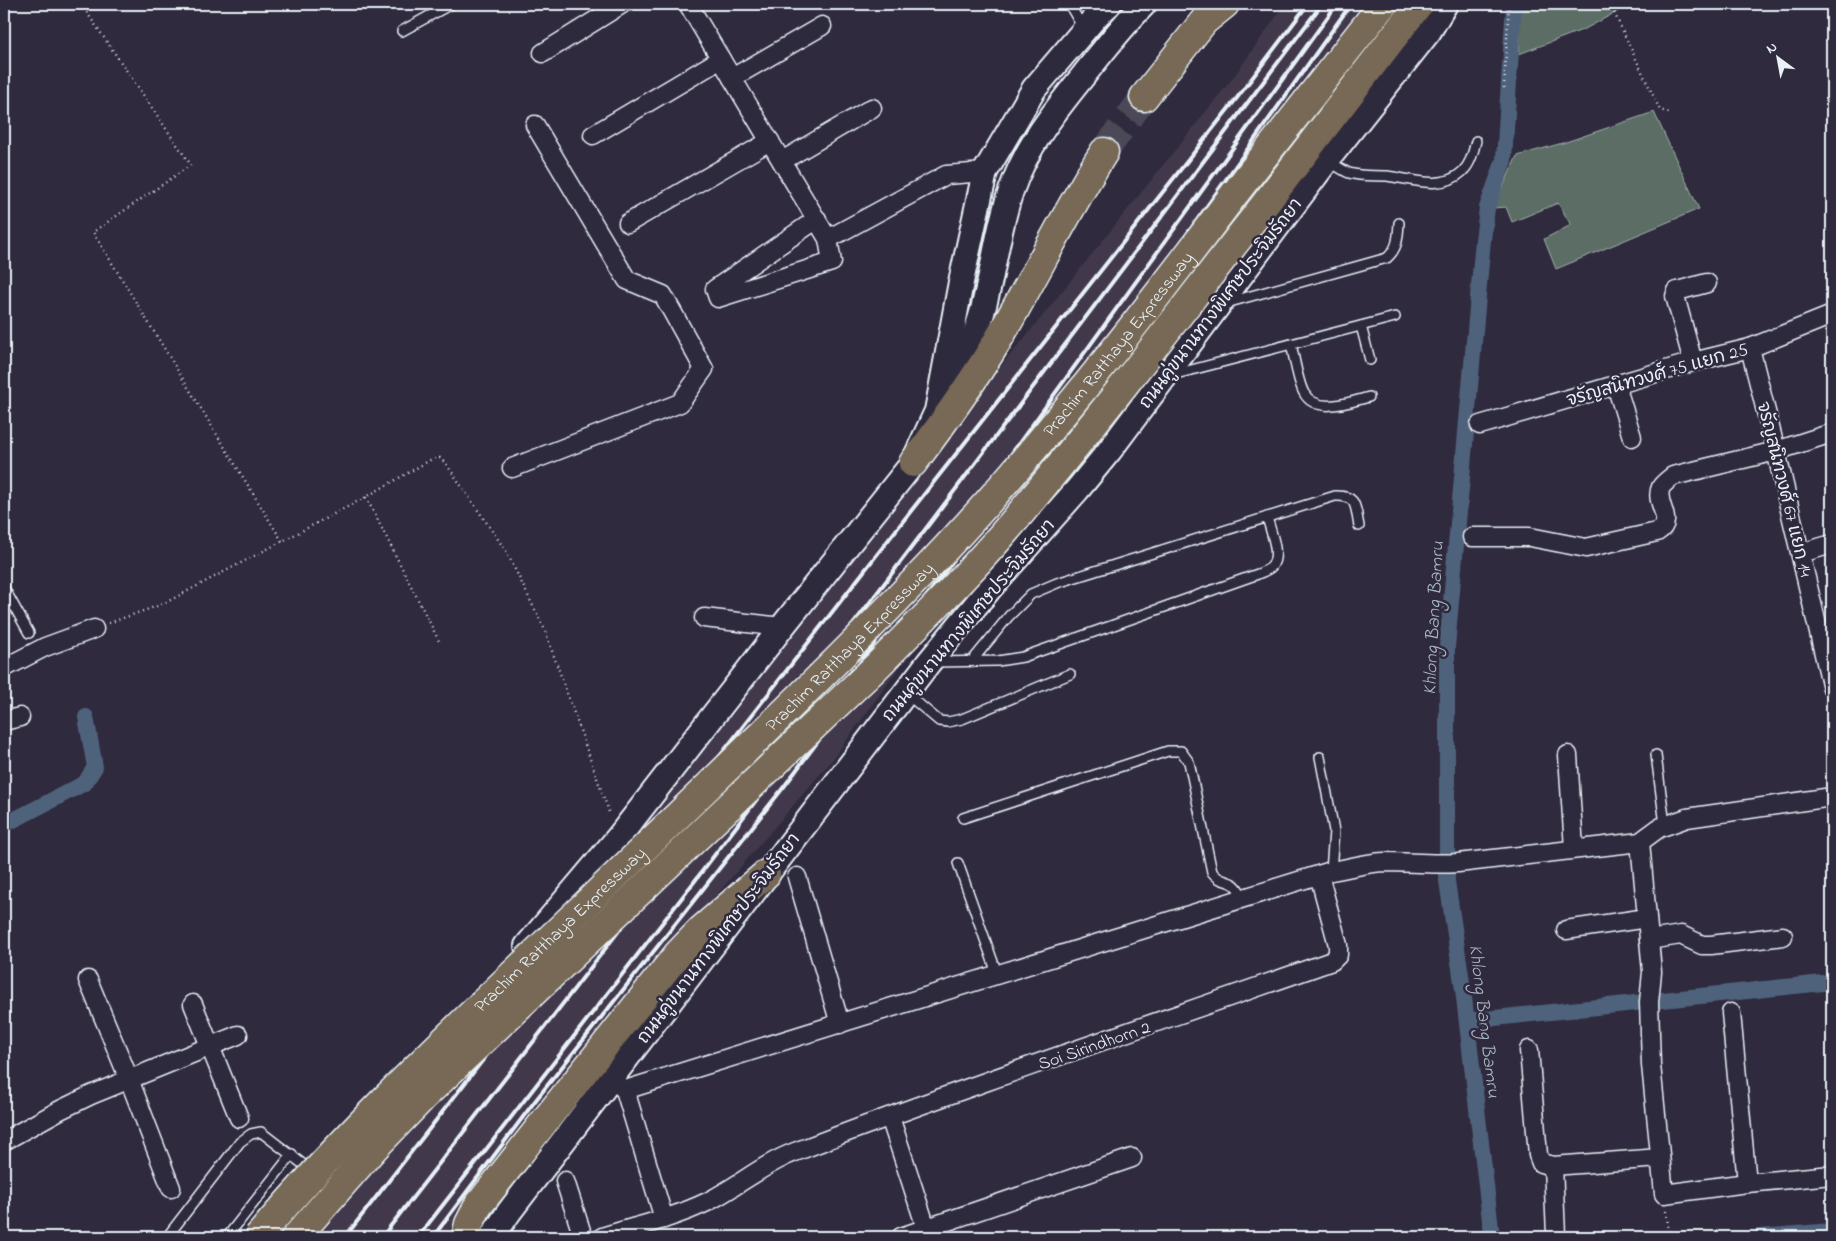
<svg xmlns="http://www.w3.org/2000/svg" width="1836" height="1241" viewBox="0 0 1836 1241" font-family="'Indie Flower','Playpen Sans Thai',sans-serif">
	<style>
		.built { fill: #42384c }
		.green { fill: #5c6d65; stroke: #a2afae }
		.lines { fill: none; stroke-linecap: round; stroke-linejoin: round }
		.canal { stroke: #50627b; stroke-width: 16 }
		.motorway-tunnel { stroke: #4b4859; stroke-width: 28; stroke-dasharray: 28 14; stroke-linecap: butt }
		.service-casing { stroke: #e8f1f8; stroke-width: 12 }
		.minor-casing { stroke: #e8f1f8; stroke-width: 21 }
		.secondary-casing { stroke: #e8f1f8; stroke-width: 28 }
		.primary-casing { stroke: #e8f1f8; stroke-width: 31 }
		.motorway-casing { stroke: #e8f1f8; stroke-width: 31 }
		.path { stroke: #e8f1f8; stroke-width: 2.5; stroke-dasharray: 1 4; stroke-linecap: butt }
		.service { stroke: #2f2a3d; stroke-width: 9 }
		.minor { stroke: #2f2a3d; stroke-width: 18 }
		.secondary { stroke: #2f2a3d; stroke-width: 24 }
		.primary { stroke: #776954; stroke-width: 28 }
		.motorway { stroke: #776954; stroke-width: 28 }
		.rail { stroke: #e8f1f8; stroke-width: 4 }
		.motorway-bridge-casing { stroke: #e8f1f8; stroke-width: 31; stroke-linecap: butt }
		.motorway-bridge { stroke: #776954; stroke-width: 28 }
		.labels { text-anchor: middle; stroke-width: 5; stroke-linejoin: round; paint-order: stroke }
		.street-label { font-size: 18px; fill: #e8f1f8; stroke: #2f2a3d }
		.water-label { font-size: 19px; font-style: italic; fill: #abb8c6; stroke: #2f2a3d }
	</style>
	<rect width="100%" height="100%" fill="#2f2a3d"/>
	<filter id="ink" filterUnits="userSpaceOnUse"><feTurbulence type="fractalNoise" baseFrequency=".02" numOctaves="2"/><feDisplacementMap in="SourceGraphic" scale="10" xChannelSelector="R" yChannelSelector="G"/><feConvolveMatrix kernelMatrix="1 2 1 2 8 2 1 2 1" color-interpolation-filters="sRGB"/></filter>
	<g filter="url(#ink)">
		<!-- built -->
		<path class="built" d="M1285,4H1406L1090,405L833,759L678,940L454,1224L469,1237H294L736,710L880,513L1040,319L1232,79Z"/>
		<!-- green -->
		<g class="green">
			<path d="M1520,4H1631L1585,29L1519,54Z"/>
			<path d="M1654,112L1699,209L1556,269L1544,239L1571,225L1558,203L1512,222L1506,207L1493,208L1517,156L1566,142Z"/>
		</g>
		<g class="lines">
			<!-- canal -->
			<g class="canal">
				<path d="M4,825L85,783L95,767L86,717"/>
				<path d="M1467,1021L1832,982"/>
				<path d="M1492,1237L1463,989L1447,881V647L1483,240L1487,208L1504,160L1514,4"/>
				<path d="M1760,1237L1832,1231"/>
			</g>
			<!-- motorway-tunnel -->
			<path class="motorway-tunnel" d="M1104,152L1144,97"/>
			<defs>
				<g id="service">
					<path d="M1069,4L1083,28"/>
					<path d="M402,31L451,4"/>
					<path d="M1329,161C1335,165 1342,170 1349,173C1362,177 1374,175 1387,176C1411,179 1442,191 1462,172C1471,164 1473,152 1476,141"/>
					<path d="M1226,303L1387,258C1398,248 1398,238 1399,223"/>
					<path d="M1361,326L1370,360"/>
					<path d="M1291,344C1294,356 1298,383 1304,393C1316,415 1350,402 1369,397"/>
					<path d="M1172,375L1395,317"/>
					<path d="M4,588L29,633"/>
					<path d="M972,661L1009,616L1031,594L1057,583L1335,496C1358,495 1355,507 1359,526"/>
					<path d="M934,662L998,661L1023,657L1258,574C1262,572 1269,570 1272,566C1281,554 1270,530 1267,517"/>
					<path d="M907,694L939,721L948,722L962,719L1070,674"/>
					<path d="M1656,755L1665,825"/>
					<path d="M1320,757L1334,831L1331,871"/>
					<path d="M963,818L1168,751H1181L1189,762L1212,872C1223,887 1235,875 1242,898"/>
					<path d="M958,863L998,976"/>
					<path d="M167,1237L240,1142L251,1134L261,1132L313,1172"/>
					<path d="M227,1237L292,1154"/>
				</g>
				<g id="minor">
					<path d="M688,4L828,239L832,262L718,298L715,289L817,219"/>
					<path d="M543,53L622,4"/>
					<path d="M732,78L822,26"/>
					<path d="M593,135L721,59"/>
					<path d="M782,161L872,108"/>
					<path d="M628,223L770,141"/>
					<path d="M828,239L946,175L985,172"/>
					<path d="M1750,348L1776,451L1832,688"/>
					<path d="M1693,362L1675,296L1677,291L1681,290L1707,283"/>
					<path d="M1616,385L1632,437"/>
					<path d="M1480,425L1693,362L1750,348L1832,315"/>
					<path d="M512,468L680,403L704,369L663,295L627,280L535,125"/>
					<path d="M1472,537H1530L1586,548L1657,532C1677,520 1653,504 1661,487C1664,483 1669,479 1673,476L1776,451L1832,433"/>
					<path d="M1801,553L1832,544"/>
					<path d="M704,618L782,627"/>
					<path d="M4,668L45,647L94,629"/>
					<path d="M4,721L20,717"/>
					<path d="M1568,755L1574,849"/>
					<path d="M1640,842L1652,972L1649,1002L1651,1065L1664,1194L1747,1183L1832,1175"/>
					<path d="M797,877L840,1024"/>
					<path d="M1566,930L1647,918"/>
					<path d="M1649,940L1681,935L1702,945H1711L1783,936"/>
					<path d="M88,980L129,1079L171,1188"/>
					<path d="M193,1004L239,1118"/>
					<path d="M1731,1013L1747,1183"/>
					<path d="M1529,1050L1538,1155L1541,1163L1553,1166L1660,1158"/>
					<path d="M618,1084L625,1090L664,1219"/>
					<path d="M625,1090L1331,871C1349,868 1366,863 1384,862C1409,862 1433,865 1458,863L1640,842L1659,828L1687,818L1832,797"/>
					<path d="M890,1117L929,1237"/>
					<path d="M4,1141L60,1110L91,1095L238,1035"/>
					<path d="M1553,1166L1556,1235"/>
					<path d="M565,1181L583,1237"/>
					<path d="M602,1237C637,1226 674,1218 707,1202C737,1187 763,1164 795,1152C972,1084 1153,1024 1332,961L1338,955V945L1319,875"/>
					<path d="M901,1237L1132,1158"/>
				</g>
				<g id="secondary">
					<path d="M947,392C960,370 971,347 979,323C993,280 996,234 1011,191C1026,147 1054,112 1083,76C1103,51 1122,26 1144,4"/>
					<path d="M527,946L618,838L782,627L913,463L937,411L961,282L985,172L1034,89L1098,14L1109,4"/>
					<path d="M492,1237L509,1212L929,662L989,589L1077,490L1109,451L1327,160L1429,31L1445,4"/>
				</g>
				<path id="primary" d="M466,1237L469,1224L478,1206L551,1113L678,954L701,930L766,874"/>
				<g id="motorway">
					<path d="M1144,97L1204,21L1225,4"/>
					<path d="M1235,193L1383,4"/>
					<path d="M1259,212L1419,4"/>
					<path d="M913,463C944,422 973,382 999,338C1035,276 1066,212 1104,152"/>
				</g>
			</defs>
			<!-- service casing -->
			<use href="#service" class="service-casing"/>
			<!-- minor casing -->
			<use href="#minor" class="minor-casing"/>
			<!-- secondary casing -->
			<use href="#secondary" class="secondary-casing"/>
			<!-- primary casing -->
			<use href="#primary" class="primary-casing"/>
			<!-- motorway casing -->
			<use href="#motorway" class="motorway-casing"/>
			<!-- path -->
			<g class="path">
				<path d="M81,4L191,165L93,232L282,541"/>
				<path d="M1610,4L1660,110L1670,113"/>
				<path d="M1504,88L1509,4"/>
				<path d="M366,497L440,643"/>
				<path d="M109,623L163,604L366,497L432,459L440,458L447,465L506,551L544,628L610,815"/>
				<path d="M1666,1211L1670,1237"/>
			</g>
			<!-- service -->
			<use href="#service" class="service"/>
			<!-- minor -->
			<use href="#minor" class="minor"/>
			<!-- secondary -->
			<use href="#secondary" class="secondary"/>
			<!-- primary -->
			<use href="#primary" class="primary"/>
			<!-- motorway -->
			<use href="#motorway" class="motorway"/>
			<!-- rail -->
			<g class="rail">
				<path d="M345,1237L907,516L1237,98L1308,4"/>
				<path d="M382,1237C700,829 1011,417 1322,4"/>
				<path d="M418,1237L694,882L849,678L1337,4"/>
				<path d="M433,1237L535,1101L783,788L973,534L1351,4"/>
			</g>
			<defs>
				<g id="motorway-bridge">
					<path id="s1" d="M258,1237C343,1136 439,1045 534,954C638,854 742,755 844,653C893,604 942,554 988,502C1075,403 1156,298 1235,193"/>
					<path d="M296,1237L373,1149L424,1096L876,667C923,619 971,572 1014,521C1099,420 1178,315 1259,212"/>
				</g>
			</defs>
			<!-- motorway-bridge casing -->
			<use href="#motorway-bridge" class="motorway-bridge-casing"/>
			<!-- motorway-bridge -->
			<use href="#motorway-bridge" class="motorway-bridge"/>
		</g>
	</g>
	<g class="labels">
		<!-- street labels -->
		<g class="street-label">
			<text transform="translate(1220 303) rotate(-53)" y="6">ถนนคู่ขนานทางพิเศษประจิมรัถยา</text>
			<text dy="6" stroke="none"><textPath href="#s1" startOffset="1241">Prachim Ratthaya Expressway</textPath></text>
			<text transform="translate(1657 374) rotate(-16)" y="6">จรัญสนิทวงศ์ 75 แยก 25</text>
			<text transform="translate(1785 489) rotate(76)" y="6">จรัญสนิทวงศ์ 67 แยก 14</text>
			<text transform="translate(968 620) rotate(-50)" y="6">ถนนคู่ขนานทางพิเศษประจิมรัถยา</text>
			<text dy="6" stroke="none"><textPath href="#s1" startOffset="836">Prachim Ratthaya Expressway</textPath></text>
			<text dy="6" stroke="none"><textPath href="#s1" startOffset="431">Prachim Ratthaya Expressway</textPath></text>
			<text transform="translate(718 938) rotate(-53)" y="6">ถนนคู่ขนานทางพิเศษประจิมรัถยา</text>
			<text transform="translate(1094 1045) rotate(-19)" y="6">Soi Sirindhorn 2</text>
		</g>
		<!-- water labels -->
		<g class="water-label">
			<text transform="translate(1432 618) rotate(-87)" y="7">Khlong Bang Bamru</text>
			<text transform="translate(1486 1021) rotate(83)" y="7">Khlong Bang Bamru</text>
		</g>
	</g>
	<!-- margin -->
	<rect width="1836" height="1241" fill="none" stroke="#2f2a3d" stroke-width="20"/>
	<rect x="10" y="10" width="1816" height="1221" fill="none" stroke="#e8f1f8" stroke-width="2" filter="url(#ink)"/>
	<!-- north arrow -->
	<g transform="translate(1778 58) rotate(328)" stroke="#2f2a3d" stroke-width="4" paint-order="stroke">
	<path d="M0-4L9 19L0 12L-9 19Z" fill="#e8f1f8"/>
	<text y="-8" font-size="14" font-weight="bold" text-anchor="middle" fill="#e8f1f8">N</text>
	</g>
</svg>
